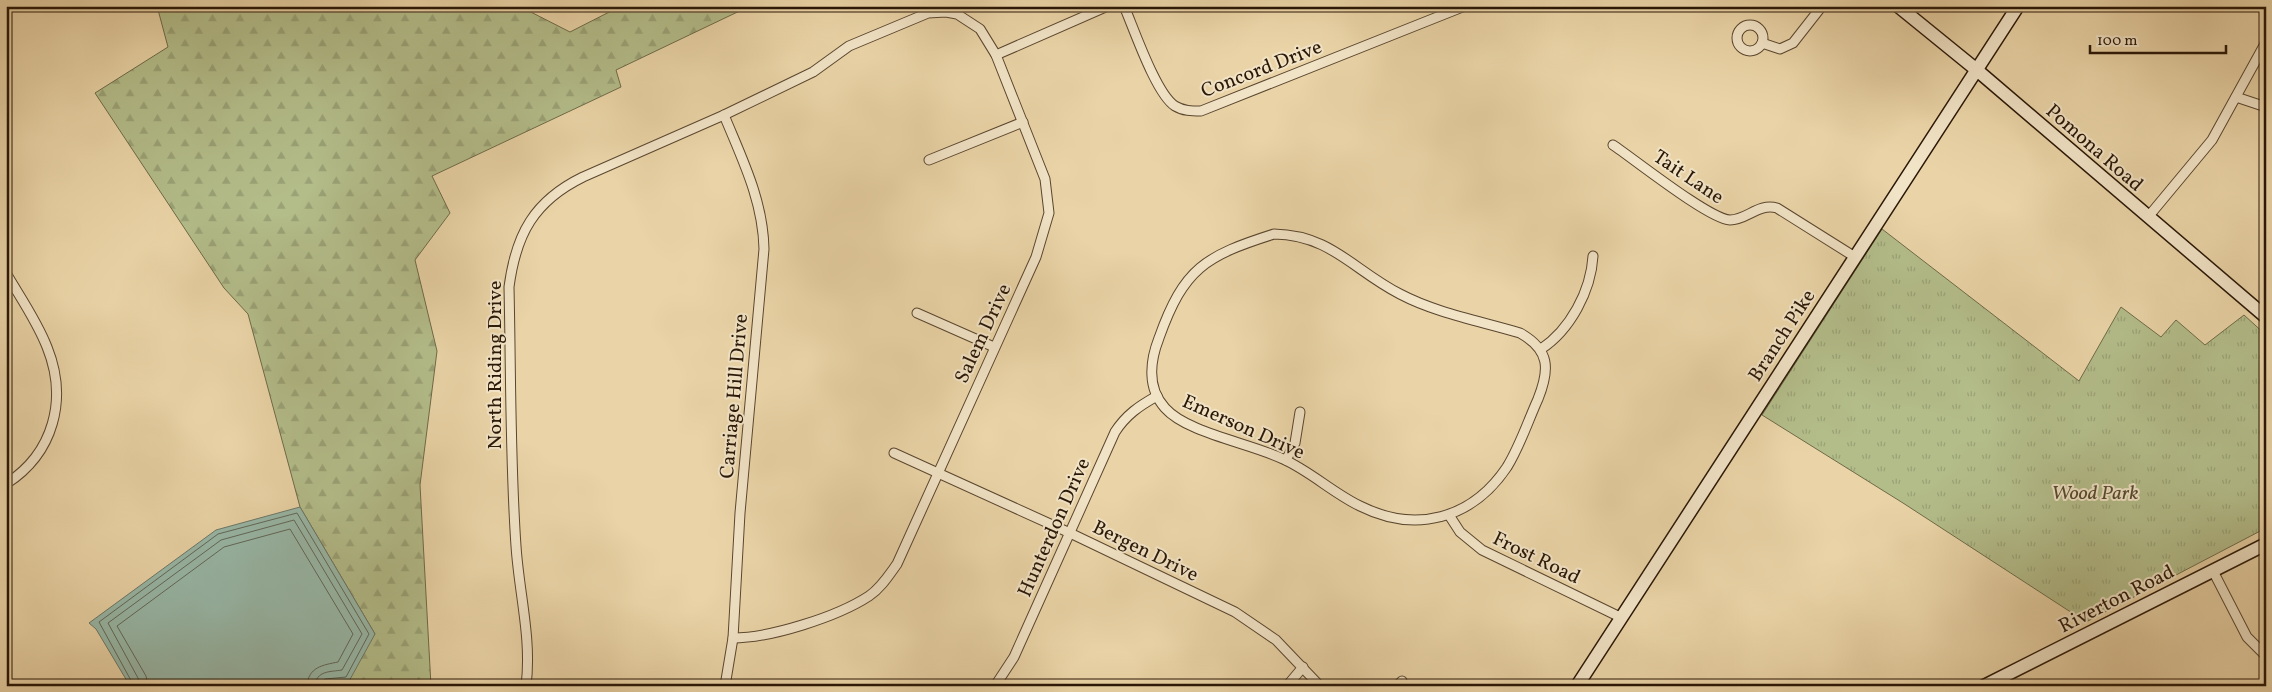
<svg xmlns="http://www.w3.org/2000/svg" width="2272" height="692" viewBox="0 0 2272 692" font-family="Vollkorn,serif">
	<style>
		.forest { fill: url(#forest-firs); stroke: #6e6a48 }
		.park { fill: url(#park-tufts); stroke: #6e6a48 }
		.water { fill: #98b8a8; stroke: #6c7868 }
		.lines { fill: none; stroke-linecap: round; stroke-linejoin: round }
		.shore { stroke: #616858; stroke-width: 1 }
		.street-casing { stroke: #5a462f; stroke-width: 11 }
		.secondary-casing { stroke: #2a1707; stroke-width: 15 }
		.street { stroke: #f1e3c6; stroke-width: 9 }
		.secondary { stroke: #f1e3c6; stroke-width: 12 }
		.labels { text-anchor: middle; stroke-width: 4; stroke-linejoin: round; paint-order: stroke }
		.street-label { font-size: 20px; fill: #2a1707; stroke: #f1e3c6 }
		.park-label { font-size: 20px; font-style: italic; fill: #53492e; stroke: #f1e3c6 }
	</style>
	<defs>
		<pattern id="forest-firs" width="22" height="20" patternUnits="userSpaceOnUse" patternTransform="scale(1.25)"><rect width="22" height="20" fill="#b3bd8a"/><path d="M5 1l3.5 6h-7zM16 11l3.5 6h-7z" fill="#9aa276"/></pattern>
		<pattern id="park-tufts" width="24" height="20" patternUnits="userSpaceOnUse" patternTransform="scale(1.25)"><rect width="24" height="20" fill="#b3bd8a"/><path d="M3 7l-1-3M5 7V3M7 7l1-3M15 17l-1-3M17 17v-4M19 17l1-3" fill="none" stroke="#9aa276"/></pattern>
	</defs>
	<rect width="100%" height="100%" fill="#ead4a7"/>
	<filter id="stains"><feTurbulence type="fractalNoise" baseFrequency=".004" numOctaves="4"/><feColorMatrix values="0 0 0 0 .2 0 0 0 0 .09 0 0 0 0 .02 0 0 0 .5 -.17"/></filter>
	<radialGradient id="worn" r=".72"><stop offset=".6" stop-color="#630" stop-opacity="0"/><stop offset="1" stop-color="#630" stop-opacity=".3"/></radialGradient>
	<!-- forest -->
	<path class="forest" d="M157,6H519L570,32L621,6H750L616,70L621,87L432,176L450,213L415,260L437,351L420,485L431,686H315L333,682L375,634L300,507L248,314L224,288L95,93L168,47Z"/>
	<!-- park -->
	<path class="park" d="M1882,229L2079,381L2121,307L2161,337L2176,320L2205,345L2244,315L2266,335V528L2086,622L1903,503L1762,415Z"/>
	<!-- water -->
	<path class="water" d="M300,507L375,634L348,683L333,682L315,686H130L96,629L89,623L216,530Z"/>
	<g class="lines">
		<!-- shore -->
		<g class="shore">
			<path d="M134,686L99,622L218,534L297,513L369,634L346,677L325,679L321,686"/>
			<path d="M140,686L138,678L108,623L221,540L294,520L362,634L342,670C331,672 316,670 315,686"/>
			<path d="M148,686L146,676L117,626L224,547L290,529L353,634L338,662C323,665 308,667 307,686"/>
		</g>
		<defs>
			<g id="street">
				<path d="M1124,6C1134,29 1156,94 1175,106C1183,111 1192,111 1201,111L1465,6"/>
				<circle cx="1750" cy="38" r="13"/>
				<path d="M1762,43L1780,49L1793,43L1822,6"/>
				<path d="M996,55L1108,6"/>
				<path d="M2236,97L2266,107"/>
				<path d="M724,115C742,159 763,200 764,249L740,513L733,638L725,686"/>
				<path d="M1613,145C1634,159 1709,219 1730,220C1747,220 1758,203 1777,208L1855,257"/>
				<path d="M929,160L1023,122"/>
				<path d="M2148,217L2212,140L2266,42"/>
				<path d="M1274,234C1331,235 1353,270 1400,294C1436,313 1480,321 1520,333C1550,350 1550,369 1538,399C1528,421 1520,446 1507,467C1472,519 1416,534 1360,506C1333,493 1310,471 1283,459C1250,443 1187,433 1165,408C1147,388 1150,361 1159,338C1184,268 1205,256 1274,234Z"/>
				<path d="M6,273C20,297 37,321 47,347C68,399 54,453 6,484"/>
				<path d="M917,313L994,347"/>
				<path d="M1541,349C1570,330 1591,291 1593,256"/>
				<path d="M894,453L1070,533L1235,612L1276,640L1320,686"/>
				<path d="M1286,460L1295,443L1300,412"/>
				<path d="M1449,515L1460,532L1482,550L1620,617"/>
				<path d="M2213,571L2247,637L2266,656"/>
				<path d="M526,686C532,639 519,593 516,546C510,460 511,374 509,287C516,234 534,201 583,177L724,115L813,72L849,46L928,13L946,12L957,14L980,29L996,55L1045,179L1049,213L1036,257L897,564C889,575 881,588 869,596C837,617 770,638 733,638"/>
				<path d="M995,686L1014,657L1115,432C1126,415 1139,406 1157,396"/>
				<path d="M1287,686L1303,667"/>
				<path d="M1397,686L1402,681"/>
			</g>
			<g id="secondary">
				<path d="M1898,6L1978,71L2266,317"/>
				<path d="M1577,686L2018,6"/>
				<path d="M1984,686L2266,544"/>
			</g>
		</defs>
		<!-- street casing -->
		<use href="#street" class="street-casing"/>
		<!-- secondary casing -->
		<use href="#secondary" class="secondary-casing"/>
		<!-- street -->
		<use href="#street" class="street"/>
		<!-- secondary -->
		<use href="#secondary" class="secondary"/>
	</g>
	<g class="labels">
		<!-- street labels -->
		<g class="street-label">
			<text transform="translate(1261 68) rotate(-21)" y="7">Concord Drive</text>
			<text transform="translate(2095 147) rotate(41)" y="7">Pomona Road</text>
			<text transform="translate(1689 176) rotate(34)" y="7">Tait Lane</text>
			<text transform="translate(982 333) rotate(-65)" y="7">Salem Drive</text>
			<text transform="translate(1781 335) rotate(-57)" y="7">Branch Pike</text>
			<text transform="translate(494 365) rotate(-90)" y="7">North Riding Drive</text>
			<text transform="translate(733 396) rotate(-85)" y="7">Carriage Hill Drive</text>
			<text transform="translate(1244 426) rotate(24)" y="7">Emerson Drive</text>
			<text transform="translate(1053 527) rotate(-66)" y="7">Hunterdon Drive</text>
			<text transform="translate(1146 550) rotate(26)" y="7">Bergen Drive</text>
			<text transform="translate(1537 557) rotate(26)" y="7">Frost Road</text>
			<text transform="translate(2116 598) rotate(-27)" y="7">Riverton Road</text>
		</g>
		<!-- park labels -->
		<g class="park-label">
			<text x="2095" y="499">Wood Park</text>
		</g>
	</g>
	<!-- margin -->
	<rect width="2272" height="692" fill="none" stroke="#ead4a7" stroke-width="25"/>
	<rect x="8" y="8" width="2257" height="677" fill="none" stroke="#2a1707" stroke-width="2.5"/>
	<rect x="12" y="12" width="2247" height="667" fill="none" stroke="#2a1707"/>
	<!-- scale -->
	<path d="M2090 45v8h136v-8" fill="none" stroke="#2a1707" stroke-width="2.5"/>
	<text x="2097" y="45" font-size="15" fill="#2a1707" stroke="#f1e3c6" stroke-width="4" paint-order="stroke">100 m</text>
	<rect width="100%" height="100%" filter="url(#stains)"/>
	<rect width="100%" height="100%" fill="url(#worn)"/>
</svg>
